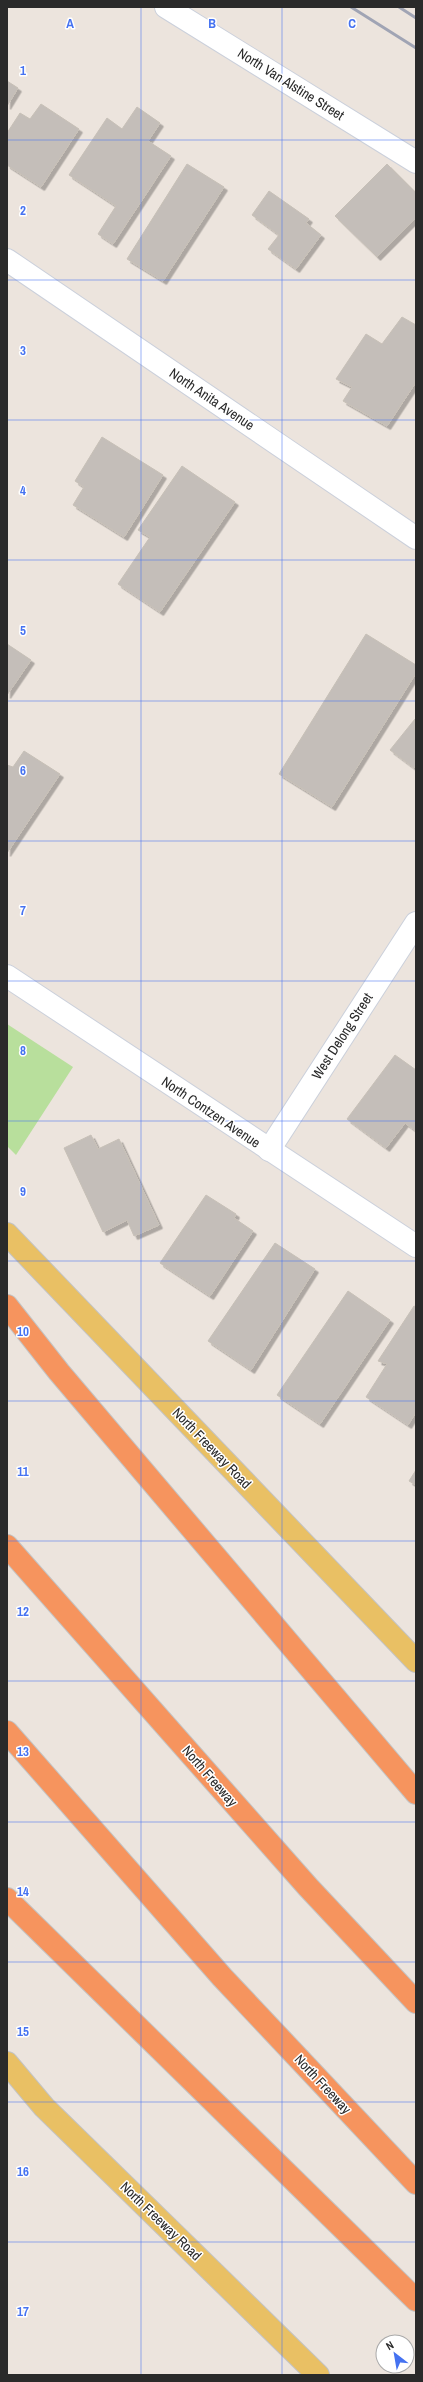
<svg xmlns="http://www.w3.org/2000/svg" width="423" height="2382" viewBox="0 0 423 2382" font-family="'Archivo Narrow',sans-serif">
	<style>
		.green { fill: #b8df9c }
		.building { fill: #c4beb9; stroke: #c7c0b7; filter: url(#shadow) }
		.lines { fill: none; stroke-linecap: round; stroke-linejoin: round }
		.minor-casing { stroke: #cbd0db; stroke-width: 24 }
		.major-casing { stroke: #c3c3c3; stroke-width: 24 }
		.highway-casing { stroke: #c3c3c3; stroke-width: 24 }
		.minor { stroke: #fff; stroke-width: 22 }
		.major { stroke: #e9c064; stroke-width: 22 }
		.highway { stroke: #f6945e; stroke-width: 22 }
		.rail { stroke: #a0a4b4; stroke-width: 3 }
		.grid { fill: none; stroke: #4572f1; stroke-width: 1; stroke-opacity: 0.55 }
		.labels { text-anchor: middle; stroke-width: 3; stroke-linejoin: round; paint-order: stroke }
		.street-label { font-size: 14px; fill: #2a2a2a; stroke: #fff }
		.grid-label { font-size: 13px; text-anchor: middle; font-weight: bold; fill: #4572f1; stroke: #fff; stroke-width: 3; stroke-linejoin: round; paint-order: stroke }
	</style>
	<defs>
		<filter id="shadow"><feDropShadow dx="3.5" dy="3.5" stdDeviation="0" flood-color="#0004"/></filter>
	</defs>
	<rect width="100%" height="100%" fill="#ece4dd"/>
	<!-- green -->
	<path class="green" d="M7,1024L73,1067L16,1155L7,1146Z"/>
	<!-- building -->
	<g class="building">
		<path d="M7,81L18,88L7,106Z"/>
		<path d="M41,104L79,129L41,187L7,165V133L20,113L30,119Z"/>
		<path d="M137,107L160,123L148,141L171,156L113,244L98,234L116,206L69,175L107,118L122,129Z"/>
		<path d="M187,164L224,187L163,281L127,259Z"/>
		<path d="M387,164L416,193V218L377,257L335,216Z"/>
		<path d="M269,191L309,219L306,223L321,235L296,269L268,249L279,235L252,215Z"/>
		<path d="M402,317L416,325V382L387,426L343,401L352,387L336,379L366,334L382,344Z"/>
		<path d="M102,437L163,475L124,537L73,505L84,487L75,481Z"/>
		<path d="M182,466L235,502L160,612L118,584L150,537L138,530Z"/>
		<path d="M366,634L416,665V673L332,807L279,774Z"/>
		<path d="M7,644L31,660L7,695Z"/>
		<path d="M415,719L416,766L414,768L390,750Z"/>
		<path d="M24,751L60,774L7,853V765L13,767Z"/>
		<path d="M395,1055L416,1070V1131L405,1123L386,1148L347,1119Z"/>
		<path d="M91,1135L98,1149L119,1139L159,1225L134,1236L127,1220L103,1232L64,1148Z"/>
		<path d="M206,1195L236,1214L234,1218L253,1231L210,1296L160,1263Z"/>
		<path d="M275,1243L315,1269L251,1370L208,1341Z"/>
		<path d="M348,1291L390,1320L320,1424L277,1395Z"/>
		<path d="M414,1306L416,1307V1412L408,1425L366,1397L387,1364L378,1361Z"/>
		<path d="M416,1470V1485L409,1481Z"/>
	</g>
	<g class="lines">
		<defs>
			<g id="minor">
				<path d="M166,7L416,162"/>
				<path d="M7,260L416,538"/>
				<path d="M7,976L416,1246"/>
				<path d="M269,1150L416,923"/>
			</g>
			<g id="major">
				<path d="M7,1234L416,1661"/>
				<path d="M7,2063L44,2107L318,2375"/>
			</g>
			<g id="highway">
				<path d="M7,1306L59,1372L416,1793"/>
				<path d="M7,1546L308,1887L416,2002"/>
				<path d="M7,1732L222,1977L416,2183"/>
				<path d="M7,1899L416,2300"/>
			</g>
		</defs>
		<!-- minor casing -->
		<use href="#minor" class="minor-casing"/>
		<!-- major casing -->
		<use href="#major" class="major-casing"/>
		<!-- highway casing -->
		<use href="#highway" class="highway-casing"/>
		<!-- minor -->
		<use href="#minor" class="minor"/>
		<!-- major -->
		<use href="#major" class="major"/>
		<!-- highway -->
		<use href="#highway" class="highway"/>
		<!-- rail -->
		<g class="rail">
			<path d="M351,7L416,48"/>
			<path d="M399,7L416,18"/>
		</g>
	</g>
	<!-- grid -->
	<path class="grid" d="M141,7V2375M282,7V2375M7,140H416M7,280H416M7,420H416M7,560H416M7,701H416M7,841H416M7,981H416M7,1121H416M7,1261H416M7,1401H416M7,1541H416M7,1681H416M7,1822H416M7,1962H416M7,2102H416M7,2242H416"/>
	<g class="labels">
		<!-- street labels -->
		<g class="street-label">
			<text transform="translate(291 84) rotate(32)" y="5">North Van Alstine Street</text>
			<text transform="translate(212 399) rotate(34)" y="5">North Anita Avenue</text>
			<text transform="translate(342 1036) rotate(-57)" y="5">West Delong Street</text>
			<text transform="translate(211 1112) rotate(34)" y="5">North Contzen Avenue</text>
			<text transform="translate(212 1448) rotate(46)" y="5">North Freeway Road</text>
			<text transform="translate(210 1776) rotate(49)" y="5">North Freeway</text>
			<text transform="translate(323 2084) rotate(47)" y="5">North Freeway</text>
			<text transform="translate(161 2221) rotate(44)" y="5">North Freeway Road</text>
		</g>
	</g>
	<g class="grid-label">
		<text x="70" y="28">A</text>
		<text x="212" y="28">B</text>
		<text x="352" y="28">C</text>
		<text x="23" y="75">1</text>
		<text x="23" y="215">2</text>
		<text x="23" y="355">3</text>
		<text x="23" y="495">4</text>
		<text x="23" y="635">5</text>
		<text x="23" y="775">6</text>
		<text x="23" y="915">7</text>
		<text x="23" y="1055">8</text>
		<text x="23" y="1196">9</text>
		<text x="23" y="1336">10</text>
		<text x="23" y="1476">11</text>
		<text x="23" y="1616">12</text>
		<text x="23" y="1756">13</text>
		<text x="23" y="1896">14</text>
		<text x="23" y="2036">15</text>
		<text x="23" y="2176">16</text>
		<text x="23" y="2316">17</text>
	</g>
	<!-- border -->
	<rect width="423" height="2382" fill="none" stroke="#2a2a2a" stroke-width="16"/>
	<!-- north arrow -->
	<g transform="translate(395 2354) rotate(329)"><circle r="19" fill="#ffffff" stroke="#aaaaaa"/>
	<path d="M0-3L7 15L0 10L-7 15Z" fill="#4572f1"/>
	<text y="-6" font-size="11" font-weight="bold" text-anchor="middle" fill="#2a2a2a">N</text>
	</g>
</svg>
